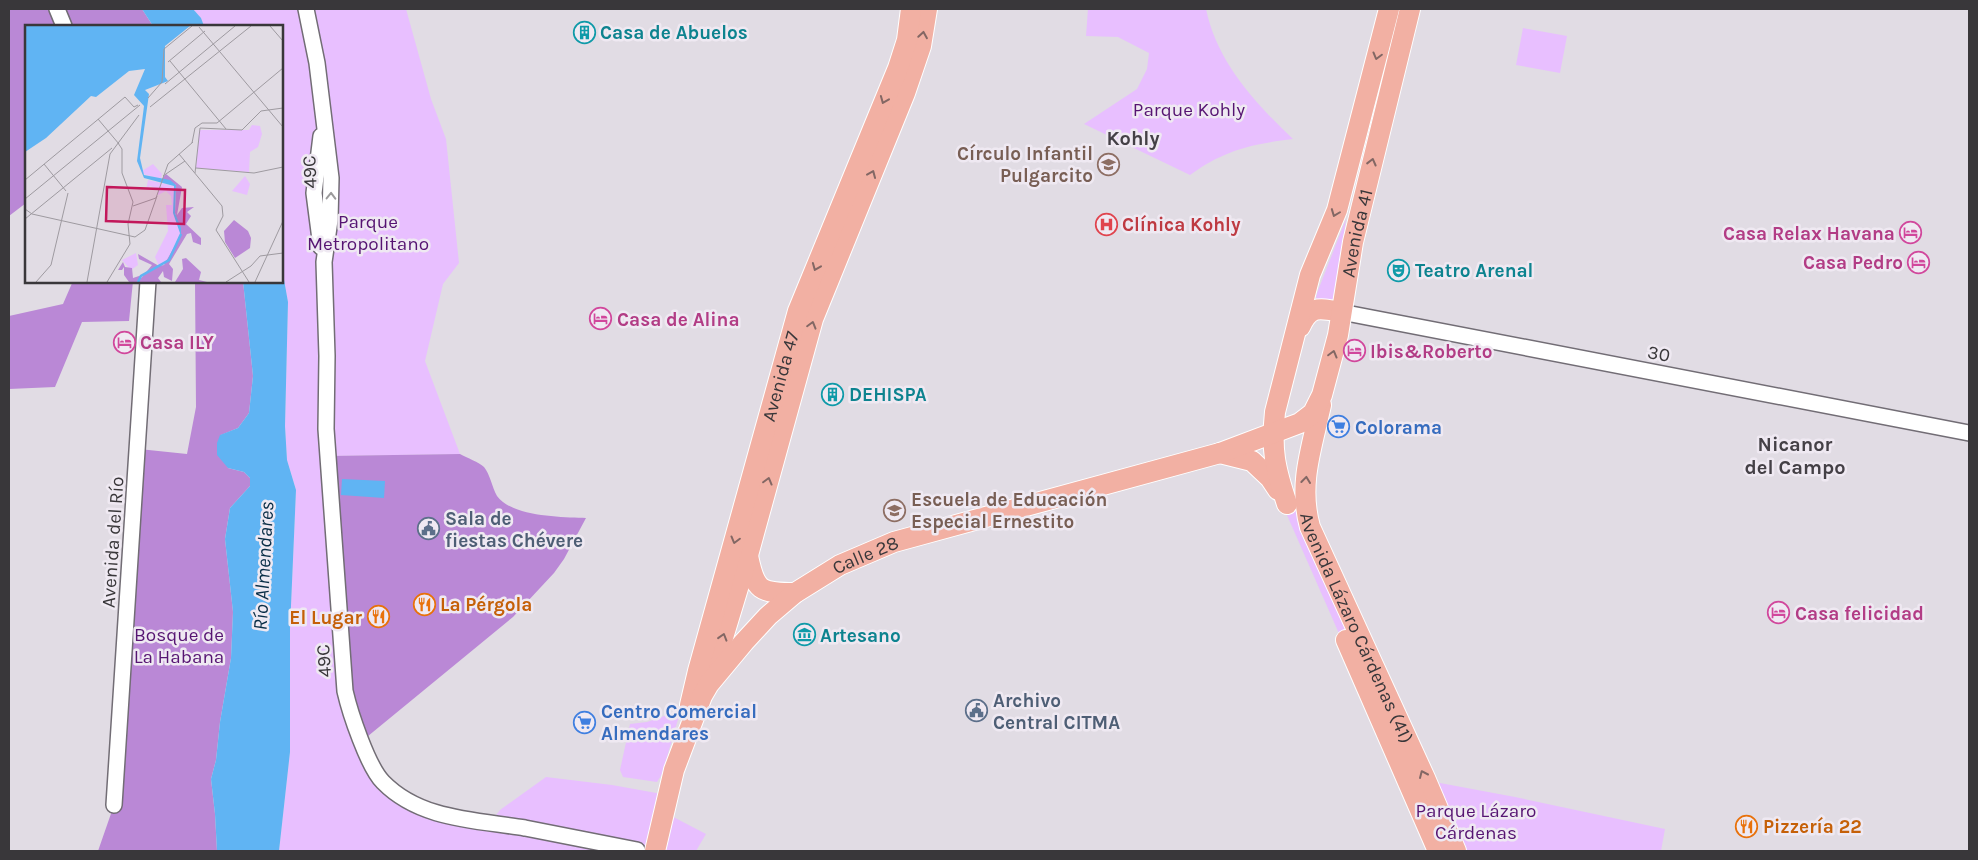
<svg xmlns="http://www.w3.org/2000/svg" width="1978" height="860" viewBox="0 0 1978 860" font-family="Karla,sans-serif">
	<style>
		.green { fill: #e8bfff }
		.forest { fill: #ba88d6 }
		.water { fill: #60b4f3 }
		.lines { fill: none; stroke-linecap: round; stroke-linejoin: round }
		.minor-casing { stroke: #726d75; stroke-width: 18 }
		.major-casing { stroke: #fff; stroke-width: 22 }
		.minor { stroke: #fff; stroke-width: 15 }
		.major { stroke: #f2b0a3; stroke-width: 20 }
		.oneway { stroke: #836764 }
		.oneway2 { stroke: #9c9b9c }
		.labels { text-anchor: middle; stroke-width: 5; stroke-linejoin: round; paint-order: stroke }
		.culture-label { font-size: 19px; font-weight: bold; fill: #0d838f; stroke: #efe9f2; text-anchor: start }
		.park-label { font-size: 19px; fill: #561472; stroke: #efe9f2 }
		.education-label { font-size: 19px; font-weight: bold; fill: #785e54; stroke: #efe9f2; text-anchor: end }
		.street-label { font-size: 19px; fill: #39373a; stroke: #efe9f2 }
		.health-label { font-size: 19px; font-weight: bold; fill: #be3a42; stroke: #efe9f2; text-anchor: start }
		.hotel-label { font-size: 19px; font-weight: bold; fill: #b23c85; stroke: #efe9f2; text-anchor: start }
		.shop-label { font-size: 19px; font-weight: bold; fill: #366cbe; stroke: #efe9f2; text-anchor: start }
		.service-label { font-size: 19px; font-weight: bold; fill: #4e5e75; stroke: #efe9f2; text-anchor: start }
		.food-label { font-size: 19px; font-weight: bold; fill: #c56008; stroke: #efe9f2; text-anchor: start }
		.neighbourhood-label { font-size: 20px; font-weight: bold; fill: #444046; stroke: #efe9f2 }
		.water-label { font-size: 20px; font-style: italic; fill: #082d46; stroke: #efe9f2 }
		.inset-river { fill: none; stroke: #60b4f3; stroke-width: 2.5 }
		.inset-road { fill: none; stroke: #9e9aa0; stroke-width: 1 }
		.view { fill: #c2185b; fill-opacity: 0.15; stroke: #c2185b; stroke-width: 2.5 }
		.inset-edge { fill: none; stroke: #39373a; stroke-width: 2.5 }
	</style>
	<rect width="100%" height="100%" fill="#e1dce4"/>
	<!-- green -->
	<g class="green">
		<path d="M193,9H406L431,99L446,139L459,263L443,284L425,361L460,454L328,456L351,715L394,793L490,823L500,810L546,777L612,785L662,794L658,809L706,834L696,851H279L290,752V629L296,490L287,460L285,426L288,302L281,263V26H204L201,18Z"/>
		<path d="M1088,9L1161,10L1166,9H1206C1217,62 1255,103 1293,139C1252,144 1224,150 1190,175L1084,124L1137,89L1147,69L1149,53L1118,37L1086,36Z"/>
		<path d="M1523,28L1567,36L1560,73L1516,65Z"/>
		<path d="M1346,219L1335,294L1333,300L1327,302L1320,301L1316,298L1317,293Z"/>
		<path d="M1304,504L1383,691L1377,720L1283,506Z"/>
		<path d="M670,714L679,716L662,774L657,782L623,777L620,770L630,724L647,722Z"/>
		<path d="M1424,780L1515,797L1665,829L1661,851H1435Z"/>
	</g>
	<!-- forest -->
	<g class="forest">
		<path d="M9,9H142L153,26H26V203L9,216Z"/>
		<path d="M73,281H133L129,321L82,322L55,387L9,389V316L63,304Z"/>
		<path d="M195,281H243L253,376L249,413L238,428L221,435L228,468L244,472L250,478V486L230,508L225,539L233,612L231,658L220,722L216,760L211,779L215,814L217,851H98L114,805L139,449L187,454L196,407Z"/>
		<path d="M460,454C467,458 479,462 484,467C490,474 492,487 497,496C512,517 562,517 586,518L564,559L554,573L513,617L362,741L351,715L328,456Z"/>
	</g>
	<!-- water -->
	<g class="water">
		<path d="M142,9H193L201,18L204,26H153Z"/>
		<path d="M281,263L288,302L285,426L287,460L296,490L290,629V752L279,851H217L215,814L211,779L216,760L220,722L231,658L233,612L225,539L230,508L250,486V478L244,472L228,468L217,455V443L220,435L238,428L249,413L253,376L243,281H281Z"/>
		<path d="M342,479L385,481L384,498L341,495Z"/>
	</g>
	<g class="lines">
		<defs>
			<g id="minor">
				<path d="M57,9L64,26"/>
				<path d="M306,9L317,63L331,178L330,220L324,262L327,356L326,429L345,691C350,713 368,767 383,782C420,820 476,820 525,828C562,835 600,843 637,850"/>
				<path d="M321,136L314,193L321,247"/>
				<path d="M1341,312L1969,433"/>
				<path d="M114,805L148,281"/>
			</g>
			<g id="major">
				<path d="M1300,327C1310,305 1319,308 1341,312"/>
				<path id="s1" d="M1321,405C1312,447 1298,484 1310,527L1425,778L1456,851"/>
				<path d="M1220,453L1252,461L1270,478L1278,490"/>
				<path d="M1287,504C1275,468 1271,450 1275,412L1310,275L1337,210L1389,9"/>
				<path d="M748,556C755,591 760,593 795,593"/>
				<path d="M1346,640L1438,851"/>
				<path d="M711,677L748,555L813,319L905,93L921,46L927,9"/>
				<path id="s2" d="M690,705L698,671L798,311L898,68L907,40L911,9"/>
				<path id="s3" d="M655,851L674,770L702,696L709,684L744,642L768,616L795,593L840,565L894,542L1220,453L1300,423L1313,413L1322,395L1338,335L1353,242L1410,9"/>
			</g>
		</defs>
		<!-- minor casing -->
		<use href="#minor" class="minor-casing"/>
		<!-- major casing -->
		<use href="#major" class="major-casing"/>
		<!-- minor -->
		<use href="#minor" class="minor"/>
		<!-- major -->
		<use href="#major" class="major"/>
	</g>
	<!-- one-way arrows -->
	<defs><path id="oneway-chevron" d="M-2-3.5L2.5 0L-2 3.5" fill="none" stroke-width="1.6" stroke-linecap="round" stroke-linejoin="round" transform="scale(1.25)"/></defs>
	<g class="oneway">
		<use href="#oneway-chevron" transform="translate(923 35) rotate(-81)"/>
		<use href="#oneway-chevron" transform="translate(1377 56) rotate(105)"/>
		<use href="#oneway-chevron" transform="translate(884 100) rotate(112)"/>
		<use href="#oneway-chevron" transform="translate(1372 162) rotate(-76)"/>
		<use href="#oneway-chevron" transform="translate(872 174) rotate(-67)"/>
		<use href="#oneway-chevron" transform="translate(1335 213) rotate(111)"/>
		<use href="#oneway-chevron" transform="translate(816 267) rotate(112)"/>
		<use href="#oneway-chevron" transform="translate(812 325) rotate(-74)"/>
		<use href="#oneway-chevron" transform="translate(1333 354) rotate(-75)"/>
		<use href="#oneway-chevron" transform="translate(1306 480) rotate(-83)"/>
		<use href="#oneway-chevron" transform="translate(768 481) rotate(-75)"/>
		<use href="#oneway-chevron" transform="translate(735 540) rotate(105)"/>
		<use href="#oneway-chevron" transform="translate(723 637) rotate(-73)"/>
		<use href="#oneway-chevron" transform="translate(1423 774) rotate(-114)"/>
	</g>
	<use class="oneway2" href="#oneway-chevron" transform="translate(331 196) rotate(-89)"/>
	<!-- icons -->
	<defs>
		<symbol id="building-ring" viewBox="-11 -11 22 22"><circle r="9.5" fill="#efe9f2" stroke="#0f9aa8" stroke-width="1.5"/><path d="M-4-6H4V6H1V3H-1V6H-4ZM-2.5-4.3h1.7v1.8h-1.7ZM.8-4.3h1.7v1.8H.8ZM-2.5-1h1.7V.8h-1.7ZM.8-1h1.7V.8H.8Z" fill="#0f9aa8"/></symbol>
		<symbol id="school-ring" viewBox="-11 -11 22 22"><circle r="9.5" fill="#efe9f2" stroke="#8d6e63" stroke-width="1.5"/><path d="M0-5L7-2L0 1L-7-2ZM-4 1L0 2.5L4 1V4Q0 6-4 4Z" fill="#8d6e63"/></symbol>
		<symbol id="hospital-ring" viewBox="-11 -11 22 22"><circle r="9.5" fill="#efe9f2" stroke="#e0444e" stroke-width="1.5"/><path d="M-5-5h3v3.5h4V-5h3V5h-3V1.5h-4V5h-3Z" fill="#e0444e"/></symbol>
		<symbol id="hotel-ring" viewBox="-11 -11 22 22"><circle r="9.5" fill="#efe9f2" stroke="#d1479c" stroke-width="1.5"/><path d="M-6-4.5h1.5V1H6V5H4.5V3h-9V5H-6ZM-4 0a1.8 1.8 0 1 1 3.6 0ZM.5 0V-2.5h3Q6-2.5 6 0Z" fill="#d1479c"/></symbol>
		<symbol id="theatre-ring" viewBox="-11 -11 22 22"><circle r="9.5" fill="#efe9f2" stroke="#0f9aa8" stroke-width="1.5"/><path d="M-5-5.5Q0-4 5-5.5V0Q5 5 0 6Q-5 5-5 0ZM-3.3-2.5H-1v1.5H-3.3ZM1-2.5H3.3v1.5H1ZM-2.8 1Q0 5.5 2.8 1Z" fill="#0f9aa8"/></symbol>
		<symbol id="supermarket-ring" viewBox="-11 -11 22 22"><circle r="9.5" fill="#efe9f2" stroke="#3f7fe0" stroke-width="1.5"/><path d="M-6-5.5h2.5l.6 2H6L4.5 2H-2.5L-4.4-4H-6ZM-1.5 3.2a1.3 1.3 0 1 0 .1 0ZM3 3.2a1.3 1.3 0 1 0 .1 0Z" fill="#3f7fe0"/></symbol>
		<symbol id="civic-ring" viewBox="-11 -11 22 22"><circle r="9.5" fill="#efe9f2" stroke="#5c6f8a" stroke-width="1.5"/><path d="M-.6-6.5H3V-4.5H.6V-3L4-1V1h2V6H-6V1h2V-1L-.6-3ZM-1.2 2.5V6h2.4V2.5Z" fill="#5c6f8a"/></symbol>
		<symbol id="restaurant-ring" viewBox="-11 -11 22 22"><circle r="9.5" fill="#efe9f2" stroke="#e8710a" stroke-width="1.5"/><path d="M-5-6h1v4h1v-4h1v4h1v-4h1v5L-1.5 .5V6h-2V.5L-5-1ZM5-6V6H3V1.5H1.5Q1.5-4 5-6Z" fill="#e8710a"/></symbol>
		<symbol id="museum-ring" viewBox="-11 -11 22 22"><circle r="9.5" fill="#efe9f2" stroke="#0f9aa8" stroke-width="1.5"/><path d="M0-6L6-3V-2H-6V-3ZM-5-1h2V3h-2ZM-1-1h2V3h-2ZM3-1h2V3H3ZM-6 4H6V6H-6Z" fill="#0f9aa8"/></symbol>
	</defs>
	<g fill-rule="evenodd">
		<use href="#building-ring" x="572" y="20" width="25" height="25"/>
		<use href="#school-ring" x="1096" y="152" width="25" height="25"/>
		<use href="#hospital-ring" x="1094" y="212" width="25" height="25"/>
		<use href="#hotel-ring" x="1898" y="220" width="25" height="25"/>
		<use href="#hotel-ring" x="1906" y="250" width="25" height="25"/>
		<use href="#theatre-ring" x="1386" y="258" width="25" height="25"/>
		<use href="#hotel-ring" x="588" y="306" width="25" height="25"/>
		<use href="#hotel-ring" x="112" y="330" width="25" height="25"/>
		<use href="#hotel-ring" x="1342" y="338" width="25" height="25"/>
		<use href="#building-ring" x="820" y="382" width="25" height="25"/>
		<use href="#supermarket-ring" x="1326" y="414" width="25" height="25"/>
		<use href="#school-ring" x="882" y="498" width="25" height="25"/>
		<use href="#civic-ring" x="416" y="516" width="25" height="25"/>
		<use href="#restaurant-ring" x="412" y="592" width="25" height="25"/>
		<use href="#hotel-ring" x="1766" y="600" width="25" height="25"/>
		<use href="#restaurant-ring" x="366" y="604" width="25" height="25"/>
		<use href="#museum-ring" x="792" y="622" width="25" height="25"/>
		<use href="#civic-ring" x="964" y="698" width="25" height="25"/>
		<use href="#supermarket-ring" x="572" y="710" width="25" height="25"/>
		<use href="#restaurant-ring" x="1734" y="814" width="25" height="25"/>
	</g>
	<g class="labels">
		<!-- culture labels -->
		<g class="culture-label">
			<text x="600" y="39">Casa de Abuelos</text>
			<text x="1415" y="277">Teatro Arenal</text>
			<text x="849" y="401">DEHISPA</text>
			<text x="820" y="642">Artesano</text>
		</g>
		<!-- park labels -->
		<g class="park-label">
			<text x="1189" y="116">Parque Kohly</text>
			<text x="368" y="228">Parque<tspan x="368" dy="22">Metropolitano</tspan></text>
			<text x="179" y="641">Bosque de<tspan x="179" dy="22">La Habana</tspan></text>
			<text x="1476" y="817">Parque Lázaro<tspan x="1476" dy="22">Cárdenas</tspan></text>
		</g>
		<!-- education labels -->
		<g class="education-label">
			<text x="1093" y="160">Círculo Infantil<tspan x="1093" dy="22">Pulgarcito</tspan></text>
			<text x="911" y="506" text-anchor="start">Escuela de Educación<tspan x="911" dy="22">Especial Ernestito</tspan></text>
		</g>
		<!-- street labels -->
		<g class="street-label">
			<text transform="translate(309 172) rotate(-93)" y="7">49C</text>
			<text dy="7" stroke="none"><textPath href="#s3" startOffset="1039">Avenida 41</textPath></text>
			<text transform="translate(1659 353) rotate(11)" y="7">30</text>
			<text dy="7" stroke="none"><textPath href="#s2" startOffset="341">Avenida 47</textPath></text>
			<text transform="translate(112 542) rotate(-86)" y="7">Avenida del Río</text>
			<text dy="7" stroke="none"><textPath href="#s3" startOffset="382">Calle 28</textPath></text>
			<text dy="7" stroke="none"><textPath href="#s1" startOffset="235">Avenida Lázaro Cárdenas (41)</textPath></text>
			<text transform="translate(323 661) rotate(-94)" y="7">49C</text>
		</g>
		<!-- health labels -->
		<g class="health-label">
			<text x="1122" y="231">Clínica Kohly</text>
		</g>
		<!-- hotel labels -->
		<g class="hotel-label">
			<text x="1895" y="240" text-anchor="end">Casa Relax Havana</text>
			<text x="1903" y="269" text-anchor="end">Casa Pedro</text>
			<text x="617" y="326">Casa de Alina</text>
			<text x="140" y="349">Casa ILY</text>
			<text x="1370" y="358">Ibis&amp;Roberto</text>
			<text x="1795" y="620">Casa felicidad</text>
		</g>
		<!-- shop labels -->
		<g class="shop-label">
			<text x="1355" y="434">Colorama</text>
			<text x="601" y="718">Centro Comercial<tspan x="601" dy="22">Almendares</tspan></text>
		</g>
		<!-- service labels -->
		<g class="service-label">
			<text x="445" y="525">Sala de<tspan x="445" dy="22">fiestas Chévere</tspan></text>
			<text x="993" y="707">Archivo<tspan x="993" dy="22">Central CITMA</tspan></text>
		</g>
		<!-- food labels -->
		<g class="food-label">
			<text x="440" y="611">La Pérgola</text>
			<text x="362" y="624" text-anchor="end">El Lugar</text>
			<text x="1763" y="833">Pizzería 22</text>
		</g>
		<!-- neighbourhood labels -->
		<g class="neighbourhood-label">
			<text x="1133" y="145">Kohly</text>
			<text x="1795" y="451">Nicanor<tspan x="1795" dy="23">del Campo</tspan></text>
		</g>
		<!-- water labels -->
		<g class="water-label">
			<text transform="translate(263 566) rotate(-87)" y="7">Río Almendares</text>
		</g>
	</g>
	<!-- overview -->
	<g transform="translate(25 25)">
		<rect width="258" height="258" fill="#e1dce4"/>
		<path d="M227,100L235,101L237,109L233,122L225,127L224,147L171,143L174,105H224ZM128,139L137,149L136,154L118,149L117,146ZM220,151L225,159L222,170L207,166ZM123,155L149,161V190L156,206L145,234L134,241L130,232L143,206L141,180H147L146,171L141,166L133,170V164L125,161L121,165ZM111,228L113,240L106,245L97,235Z" fill="#e8bfff"/>
		<path d="M141,149L157,162L152,190L157,183L169,182L162,187L166,191L161,199L176,213V220L168,217L166,208L162,209L144,239L148,244L147,256L139,252L138,246L133,253L136,257H113L127,240L114,234L113,229L134,241L139,240L156,210L150,188L151,160L137,154ZM209,195L223,206L226,213L225,223L210,233L200,217L199,206ZM161,233L176,247L174,255L182,257H150L158,244L157,234ZM98,237L100,242L107,243L108,253L117,250L112,257H104L99,250V242L97,245H93Z" fill="#ba88d6"/>
		<path d="M0,1H165L140,21V52L143,56L120,65L124,69L115,133L119,150L145,155L151,160L150,188L156,203V211L148,188L149,161L119,153L112,136L119,81L109,70L120,44L104,46L71,72L66,71L21,113L0,127Z" fill="#60b4f3"/>
		<path class="inset-river" d="M113,257L116,251L144,235L156,209"/>
		<path class="inset-road" d="M245,1L258,16M174,2L258,102M145,36L201,104M143,37L180,6M140,59L210,1M123,73L137,57L139,24L167,1M125,82L226,1M73,94L94,119M167,118L170,103L177,98H192L258,43M154,129L197,181L198,191L191,205L224,257M19,139L41,166M171,143L229,148L258,142M170,148L175,103L217,105L236,86L258,83M138,151L160,136M0,155L100,72L109,82L113,80M0,174L115,80M108,181L131,173L143,139L168,117M0,184L7,189L110,212L120,205L132,171M0,194L87,123M11,257L26,240L43,168M62,257L85,129L114,90M82,257L105,219L103,199L108,177L97,148V124L93,118M201,257L226,241L235,231L258,228M230,257L258,196"/>
		<path class="view" d="M82,162L160,165L159,199L81,196Z"/>
		<rect width="258" height="258" class="inset-edge"/>
	</g>
	<!-- border -->
	<rect width="1978" height="860" fill="none" stroke="#39373a" stroke-width="20"/>
</svg>
